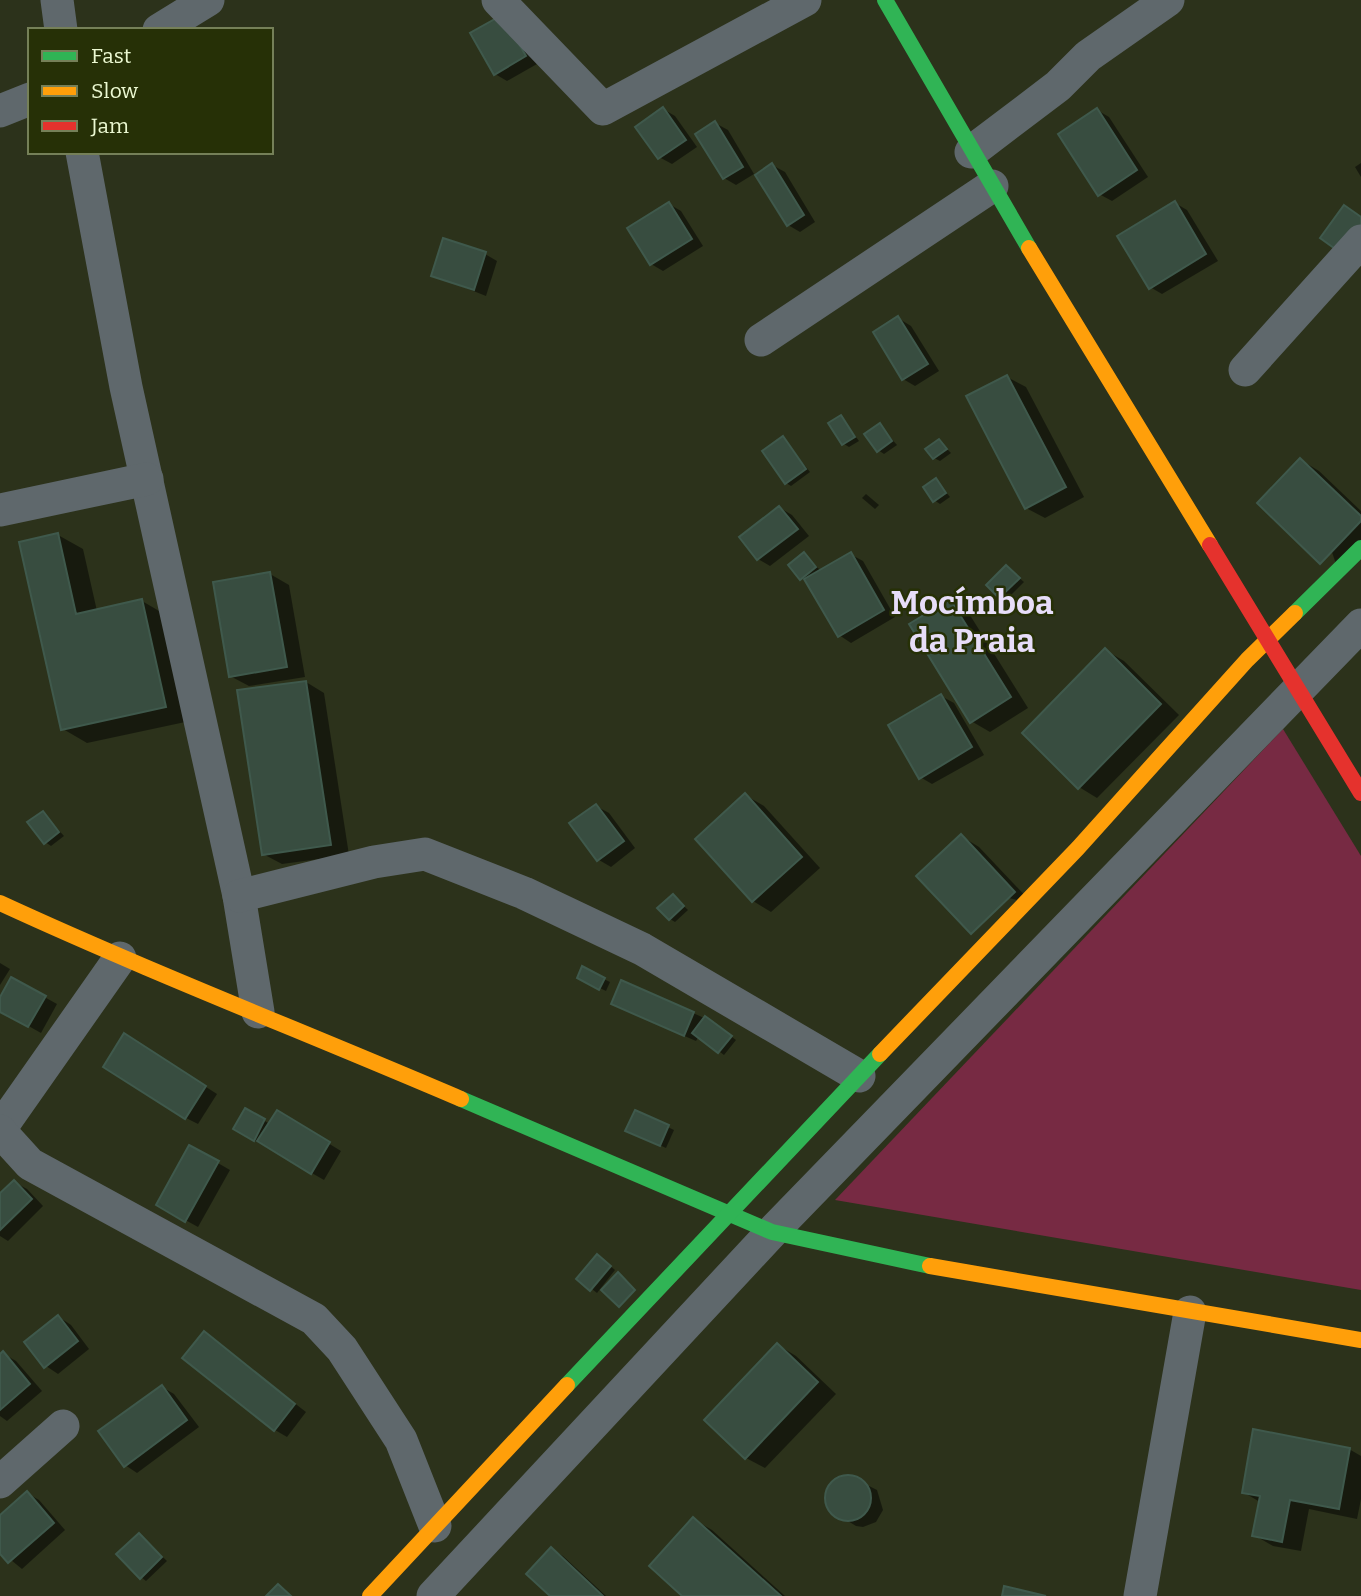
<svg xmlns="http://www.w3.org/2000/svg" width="1361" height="1596" viewBox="0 0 1361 1596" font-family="Bitter,serif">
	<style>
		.green { fill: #772a43 }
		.shadow { fill: #0007 }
		.building { fill: #384d40; stroke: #3f594c; stroke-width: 2 }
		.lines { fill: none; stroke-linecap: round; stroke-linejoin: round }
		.street { stroke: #5f686c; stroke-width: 33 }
		.fast { stroke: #30b455; stroke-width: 16 }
		.slow { stroke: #ff9f0a; stroke-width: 16 }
		.jam { stroke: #e5322d; stroke-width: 16 }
		.labels { text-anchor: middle; stroke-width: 5; stroke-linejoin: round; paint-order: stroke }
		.town-label { font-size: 33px; font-weight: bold; fill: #e7ddf9; stroke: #263006 }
	</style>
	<rect width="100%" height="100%" fill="#2c321b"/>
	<!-- green -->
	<path class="green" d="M1283,729L1361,856V1290L835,1200Z"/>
	<!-- shadow -->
	<g class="shadow">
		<path d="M502,17L537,64L507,81L495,74Z"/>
		<path d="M663,109L675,116L697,147L672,164L659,157Z"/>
		<path d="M1097,110L1109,117L1148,177L1112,201L1099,194Z"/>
		<path d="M715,123L728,130L754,174L736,185L724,178Z"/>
		<path d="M1361,163V177L1355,167Z"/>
		<path d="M772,165L785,172L815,222L800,232L788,225Z"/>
		<path d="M1175,203L1187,210L1218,261L1162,294L1150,287Z"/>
		<path d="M669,204L681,211L703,246L663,271L651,264Z"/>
		<path d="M485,254L497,261L486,296L433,275Z"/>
		<path d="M898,318L911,326L939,371L915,386L903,379Z"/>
		<path d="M1007,377L1026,387L1084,497L1045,518L1026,508Z"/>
		<path d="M841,417L859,441L849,447L844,444Z"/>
		<path d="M880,426L897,445L884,454L878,450Z"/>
		<path d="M783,438L810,472L791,486L786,483Z"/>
		<path d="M939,441L951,453L940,461L934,458Z"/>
		<path d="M1301,460L1319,471L1361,511V550L1339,573Z"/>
		<path d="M936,480L950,497L940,504L934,500Z"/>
		<path d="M866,494L879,505L875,509L862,498Z"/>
		<path d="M780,508L792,515L809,536L770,566L758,559Z"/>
		<path d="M58,535L83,549L97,611L142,601L166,615L190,721L87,743L63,729Z"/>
		<path d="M804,554L821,571L850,554L863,561L895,617L851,643L839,635L806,581L801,578Z"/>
		<path d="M1006,567L1024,582L1006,600L988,585Z"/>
		<path d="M270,574L289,585L305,677L249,686L230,676Z"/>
		<path d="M950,601L968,612L1028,708L990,732L971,721Z"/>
		<path d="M1105,650L1124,661L1179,715L1097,798L1079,787Z"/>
		<path d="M306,682L324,693L349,855L282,864L263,854Z"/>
		<path d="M941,696L954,703L984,755L932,784L920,777Z"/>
		<path d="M745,795L764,806L820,868L771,912L753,901Z"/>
		<path d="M596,806L609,813L635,848L611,867L599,860Z"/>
		<path d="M43,813L64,836L51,846L45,842Z"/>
		<path d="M961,836L979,847L1033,904L919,876Z"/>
		<path d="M673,896L688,910L675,922L670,919Z"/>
		<path d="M0,963L10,969L0,985Z"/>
		<path d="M583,969L610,982L606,991L579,978Z"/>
		<path d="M12,979L57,1004L41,1033L0,1010V1001Z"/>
		<path d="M625,1010L693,1013L711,1021L736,1040L724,1055L699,1036L696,1041Z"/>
		<path d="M137,1043L217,1094L198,1124L186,1118Z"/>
		<path d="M245,1110L270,1124L277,1112L341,1151L324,1180L235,1129Z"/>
		<path d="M636,1112L674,1130L666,1148L633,1133Z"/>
		<path d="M190,1147L230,1170L198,1227L158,1205Z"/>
		<path d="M14,1182L27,1189L43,1206L8,1241L0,1236V1196Z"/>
		<path d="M602,1259L615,1270L597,1293L578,1278Z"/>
		<path d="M59,1317L71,1325L89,1349L58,1374L46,1366Z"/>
		<path d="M205,1334L306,1412L287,1437L275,1430Z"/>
		<path d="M778,1345L796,1356L836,1394L765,1468L746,1458L707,1420Z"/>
		<path d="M4,1354L16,1361L42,1391L7,1421L0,1416V1357Z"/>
		<path d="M162,1387L174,1394L199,1427L137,1473L125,1465Z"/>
		<path d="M1349,1449L1361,1456V1499L1357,1519L1309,1509L1301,1551L1273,1546L1254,1535L1260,1502L1243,1492Z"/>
		<path d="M851,1477L877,1490L883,1510L876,1522L863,1527L856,1526L830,1510L827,1497L832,1484Z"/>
		<path d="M27,1493L39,1500L65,1530L22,1569L0,1551V1517Z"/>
		<path d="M693,1519L712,1530L785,1596H685Z"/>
		<path d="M139,1535L167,1561L146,1581L141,1577Z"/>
		<path d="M551,1549L563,1556L606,1596H552Z"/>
	</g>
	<!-- building -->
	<g class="building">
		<path d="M502,15L526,56L494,75L470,33Z"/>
		<path d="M663,107L686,140L658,159L635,127Z"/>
		<path d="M1097,108L1137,170L1098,196L1058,134Z"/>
		<path d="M715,121L743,167L723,179L695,134Z"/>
		<path d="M772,163L804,215L787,226L755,175Z"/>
		<path d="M1175,201L1206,254L1149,289L1117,236Z"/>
		<path d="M669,202L692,239L650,265L627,228Z"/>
		<path d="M1344,205L1361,217V234L1345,256L1320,238Z"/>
		<path d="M443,238L486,252L474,290L431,276Z"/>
		<path d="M898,316L928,364L902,380L873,332Z"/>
		<path d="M1007,375L1066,487L1025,509L966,396Z"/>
		<path d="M841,415L855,437L842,445L828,423Z"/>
		<path d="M880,423L892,441L877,452L864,434Z"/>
		<path d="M783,436L806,469L785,484L762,451Z"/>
		<path d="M939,439L947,449L933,459L925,449Z"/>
		<path d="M1300,458L1361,516V521L1320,564L1257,503Z"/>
		<path d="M936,478L946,493L933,502L923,487Z"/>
		<path d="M779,506L798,529L757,560L739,537Z"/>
		<path d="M58,533L76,614L142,599L166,707L61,730L19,542Z"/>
		<path d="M804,552L816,567L800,580L788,565Z"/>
		<path d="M851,552L884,610L838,637L804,579Z"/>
		<path d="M1006,565L1020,578L999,598L986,585Z"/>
		<path d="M270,572L287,667L229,677L213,582Z"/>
		<path d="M950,599L1011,697L970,723L909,624Z"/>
		<path d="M1105,648L1161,704L1078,789L1022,733Z"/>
		<path d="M306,681L331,845L262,855L237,690Z"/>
		<path d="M941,694L972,747L919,779L888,725Z"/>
		<path d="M745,793L802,857L752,902L695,839Z"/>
		<path d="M596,804L624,841L597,861L569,823Z"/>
		<path d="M43,811L59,832L44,844L27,822Z"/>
		<path d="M961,834L1015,892L971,934L916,876Z"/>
		<path d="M673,894L684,906L669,920L657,908Z"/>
		<path d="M582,966L605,978L599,990L577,978Z"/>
		<path d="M11,977L46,996L28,1027L0,1012V997Z"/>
		<path d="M621,980L694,1012L684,1036L611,1004Z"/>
		<path d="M705,1016L732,1036L718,1053L692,1033Z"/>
		<path d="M124,1033L206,1086L185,1119L103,1067Z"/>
		<path d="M245,1108L265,1119L254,1141L233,1129Z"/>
		<path d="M277,1110L330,1142L311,1174L257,1141Z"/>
		<path d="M635,1110L669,1125L660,1146L625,1131Z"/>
		<path d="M189,1145L219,1161L185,1222L156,1205Z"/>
		<path d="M14,1180L32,1199L0,1230V1193Z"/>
		<path d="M597,1254L611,1266L590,1291L576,1279Z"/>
		<path d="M618,1272L635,1290L619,1307L601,1290Z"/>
		<path d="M58,1315L78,1341L44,1368L24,1342Z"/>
		<path d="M204,1331L295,1404L274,1431L182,1358Z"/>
		<path d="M777,1343L818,1382L745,1459L704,1420Z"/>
		<path d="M3,1351L30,1384L0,1410V1354Z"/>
		<path d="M162,1385L187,1420L124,1467L98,1431Z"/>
		<path d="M1253,1429L1350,1448L1339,1509L1290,1500L1282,1542L1252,1536L1260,1496L1242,1493Z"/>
		<circle cx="848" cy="1498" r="23"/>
		<path d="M27,1491L54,1523L8,1563L0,1554V1515Z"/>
		<path d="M693,1517L781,1596H682L649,1566Z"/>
		<path d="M139,1533L162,1557L140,1579L116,1554Z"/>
		<path d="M551,1547L603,1596H550L526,1574Z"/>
		<path d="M278,1584L291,1596H266Z"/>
		<path d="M1004,1586L1046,1596H1002Z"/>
	</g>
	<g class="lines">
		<!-- street -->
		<g class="street">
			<path d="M57,0L61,30"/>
			<path d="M498,0L603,109L805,0"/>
			<path d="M159,30L208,0"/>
			<path d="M0,111L30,99"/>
			<path d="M82,152L126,387L239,896L258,1012"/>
			<path d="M971,152L1058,86L1088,56L1168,0"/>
			<path d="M761,340L992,186"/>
			<path d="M1245,370L1361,241"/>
			<path d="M0,510L147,479"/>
			<path d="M239,896L374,862L425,854L524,893L642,949L859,1076"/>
			<path d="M0,1129L120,958"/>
			<path d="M0,1131L30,1164L314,1319L342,1349L401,1440L435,1526"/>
			<path d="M0,1482L63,1426"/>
			<path d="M433,1596L772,1232L1361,625"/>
			<path d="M1140,1596L1190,1312"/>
		</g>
		<!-- fast -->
		<g class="fast">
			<path d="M885,0L1029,248"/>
			<path d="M1295,613L1361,548"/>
			<path d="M461,1099L772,1232L930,1266"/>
			<path d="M567,1385L880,1054"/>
		</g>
		<!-- slow -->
		<g class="slow">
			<path d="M1029,248L1210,545"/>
			<path d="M0,903C152,973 307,1033 461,1099"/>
			<path d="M880,1054L1078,848L1247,660L1295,613"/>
			<path d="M930,1266L1361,1340"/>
			<path d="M370,1596L567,1385"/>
		</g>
		<!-- jam -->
		<path class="jam" d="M1210,545L1361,793"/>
	</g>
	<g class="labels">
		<!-- town labels -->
		<g class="town-label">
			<text x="972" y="614">Mocímboa<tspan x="972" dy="38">da Praia</tspan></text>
		</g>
	</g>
	<!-- legend -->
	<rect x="28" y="28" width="245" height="126" fill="#263006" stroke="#758058" stroke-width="2"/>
	<rect x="42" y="51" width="35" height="10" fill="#30b455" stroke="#758058" stroke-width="2"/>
	<text x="91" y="63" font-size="21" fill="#ecf9d2">Fast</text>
	<rect x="42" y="86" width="35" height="10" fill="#ff9f0a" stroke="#758058" stroke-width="2"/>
	<text x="91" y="98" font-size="21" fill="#ecf9d2">Slow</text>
	<rect x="42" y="121" width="35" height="10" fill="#e5322d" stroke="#758058" stroke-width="2"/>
	<text x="91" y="133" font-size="21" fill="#ecf9d2">Jam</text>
</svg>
